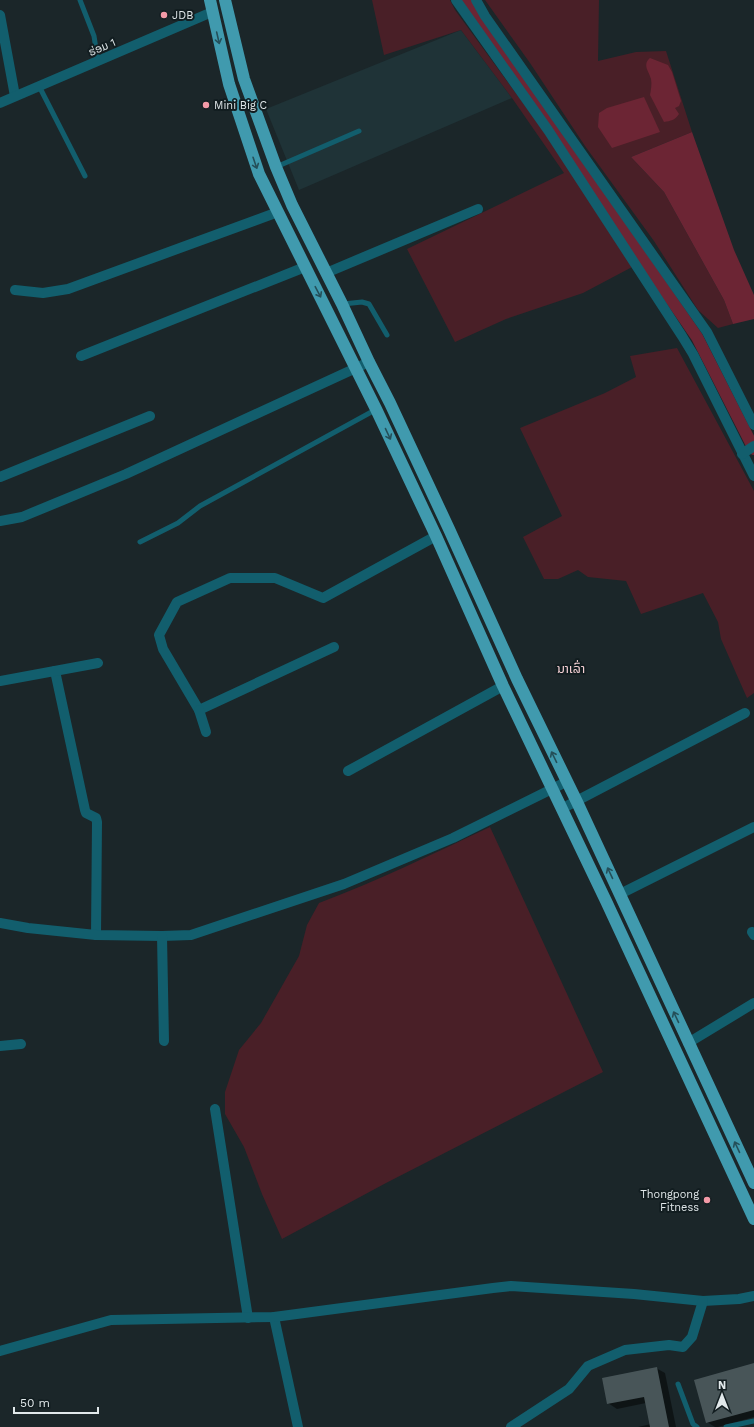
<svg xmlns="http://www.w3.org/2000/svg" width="754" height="1427" viewBox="0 0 754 1427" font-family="'Work Sans','Noto Sans Lao',sans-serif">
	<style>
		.built { fill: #1f3337 }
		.green { fill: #491f27 }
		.water { fill: #6c2534 }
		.shadow { fill: #0007 }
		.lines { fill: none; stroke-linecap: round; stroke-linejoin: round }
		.canal { stroke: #6c2534; stroke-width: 12 }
		.building { fill: #485558 }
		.service { stroke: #125e6d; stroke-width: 5 }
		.minor { stroke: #125e6d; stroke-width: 10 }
		.trunk { stroke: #409aae; stroke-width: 12 }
		.oneway { stroke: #244f59 }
		.poi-dot { fill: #f39aa7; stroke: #121d20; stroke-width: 1.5 }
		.labels { text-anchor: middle; stroke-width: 4; stroke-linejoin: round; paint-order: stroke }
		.poi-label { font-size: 11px; fill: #e1e8ea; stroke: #121d20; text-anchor: start }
		.street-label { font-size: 11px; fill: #e1e8ea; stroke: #121d20 }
		.quarter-label { font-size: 13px; fill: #f4d0d4; stroke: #121d20 }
	</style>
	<rect width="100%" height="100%" fill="#1b2629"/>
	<!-- built -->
	<path class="built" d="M461,30L512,98L299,190L266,109Z"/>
	<!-- green -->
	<g class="green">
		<path d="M372,0H450L455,10L583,185L634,266L583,293L506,319L455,342L407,249L564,173L512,98L461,30L384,55Z"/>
		<path d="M485,0H599L598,61L636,52L666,51L692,132L631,157L664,192L724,300L733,324L718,328L698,310L654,241L585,146L530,63Z"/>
		<path d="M677,348L754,491V693L747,698L721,639L718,622L703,593L641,614L626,581L588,577L578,570L558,579H544L523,537L562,516L520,428L605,393L636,377L630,356Z"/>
		<path d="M490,827L603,1072L386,1183L282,1239L262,1194L244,1147L225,1114V1092L239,1050L261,1023L299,956L307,925L319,903C377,881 433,854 490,827Z"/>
	</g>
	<!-- water -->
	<g class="water">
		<path d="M650,58L668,65L672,72L681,101L679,106L675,108L679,114C675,120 671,121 664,122L650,95C651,90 652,84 651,79C649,71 642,65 650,58Z"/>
		<path d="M644,97L660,132L612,148L598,127L599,113L607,108Z"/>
		<path d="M692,132L734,250L754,295V319L733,324L724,300L664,192L631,157Z"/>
	</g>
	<!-- shadow -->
	<g class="shadow">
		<path d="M754,1365V1417L718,1427H715L707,1422Z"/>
		<path d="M656,1368L665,1373L676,1427H638L651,1424L646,1403L617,1409L608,1403Z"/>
	</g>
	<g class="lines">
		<!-- canal -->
		<path class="canal" d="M467,0L493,42L697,337L754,449"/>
	</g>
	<!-- building -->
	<g class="building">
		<path d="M754,1363V1410L706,1423L694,1380Z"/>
		<path d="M657,1367L669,1427H650L644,1397L607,1404L602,1378Z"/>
	</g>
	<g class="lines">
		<!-- service -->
		<g class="service">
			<path d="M80,0L94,36L98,62"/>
			<path d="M39,86L85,176"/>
			<path d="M276,167L359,131"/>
			<path d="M343,304L362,302L369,304L387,335"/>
			<path d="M140,542L178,523L200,506L375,410"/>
			<path d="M678,1384L693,1424L697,1427"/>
			<path d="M726,1427L754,1421"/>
		</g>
		<!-- minor -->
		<g class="minor">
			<path d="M456,0L548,130L682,336L693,354L754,476"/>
			<path d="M476,0L485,16L707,332L754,425"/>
			<path d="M0,15L15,96"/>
			<path d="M0,103L212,12"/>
			<path d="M326,273L478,209"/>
			<path d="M15,290L43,293L68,289L278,212"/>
			<path d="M81,356L305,267"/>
			<path d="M742,454L754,446"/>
			<path d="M0,477L150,416"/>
			<path d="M0,521L22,517L126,474L369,362"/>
			<path d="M334,647L199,710L163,649L159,635L177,602L230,578H275L323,598L436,536"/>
			<path d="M55,671L85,810L86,813L96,818L97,822L96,935"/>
			<path d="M0,681L98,663"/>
			<path d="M199,710L206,732"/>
			<path d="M348,771L503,686"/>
			<path d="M563,808L745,713"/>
			<path d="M620,894L754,827"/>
			<path d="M0,923L28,928L96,935L162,936L191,935L344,884L453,838L566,782"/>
			<path d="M752,932L754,935"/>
			<path d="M162,936L164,1041"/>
			<path d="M688,1043L754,1003"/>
			<path d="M0,1046L21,1044"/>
			<path d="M215,1109L248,1318"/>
			<path d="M274,1317L298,1427"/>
			<path d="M0,1351L111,1320L274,1317L493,1288L511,1286L634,1294L703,1301L739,1299L754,1296"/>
			<path d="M511,1427L569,1389L588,1366L625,1350L669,1345L683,1347L692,1337L703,1301"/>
		</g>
		<!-- trunk -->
		<g class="trunk">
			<path d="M210,0L229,84L259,174L376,409L436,536L503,686L606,901L754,1219"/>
			<path d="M225,0L244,79L276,167L292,205L342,304L369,362L390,403L449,529L517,679L577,802L754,1183"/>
		</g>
	</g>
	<!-- one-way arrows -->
	<defs><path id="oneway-shaft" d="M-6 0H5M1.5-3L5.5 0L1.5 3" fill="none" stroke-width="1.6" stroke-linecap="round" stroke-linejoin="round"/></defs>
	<g class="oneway">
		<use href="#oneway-shaft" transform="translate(218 38) rotate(77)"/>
		<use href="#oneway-shaft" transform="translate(255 163) rotate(71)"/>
		<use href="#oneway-shaft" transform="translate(318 292) rotate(62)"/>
		<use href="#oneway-shaft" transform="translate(388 434) rotate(65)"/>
		<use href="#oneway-shaft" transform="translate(554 757) rotate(-116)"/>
		<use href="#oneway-shaft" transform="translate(610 873) rotate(-115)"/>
		<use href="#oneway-shaft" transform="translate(676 1017) rotate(-115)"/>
		<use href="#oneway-shaft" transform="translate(737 1147) rotate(-115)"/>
	</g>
	<!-- markers -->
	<g class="poi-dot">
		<circle cx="164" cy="15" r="4"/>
		<circle cx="206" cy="105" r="4"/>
		<circle cx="707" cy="1200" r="4"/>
	</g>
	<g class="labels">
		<!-- poi labels -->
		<g class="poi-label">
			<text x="172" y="19">JDB</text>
			<text x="214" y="109">Mini Big C</text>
			<text x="699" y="1198" text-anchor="end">Thongpong<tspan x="699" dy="13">Fitness</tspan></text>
		</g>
		<!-- street labels -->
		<g class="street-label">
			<text transform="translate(102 47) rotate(-23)" y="4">ຮ່ອມ 1</text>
		</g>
		<!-- quarter labels -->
		<g class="quarter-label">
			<text x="571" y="673">ນາເລົ່າ</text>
		</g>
	</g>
	<!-- north arrow -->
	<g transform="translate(722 1395)" stroke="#121d20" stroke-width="3" paint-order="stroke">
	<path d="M0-3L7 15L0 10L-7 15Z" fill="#e1e8ea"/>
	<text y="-6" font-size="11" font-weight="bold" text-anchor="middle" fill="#e1e8ea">N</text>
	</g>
	<!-- scale -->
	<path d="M14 1407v6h84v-6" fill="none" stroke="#e1e8ea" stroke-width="2"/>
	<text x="20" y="1407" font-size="12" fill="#e1e8ea" stroke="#121d20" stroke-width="3" paint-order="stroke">50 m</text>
</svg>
